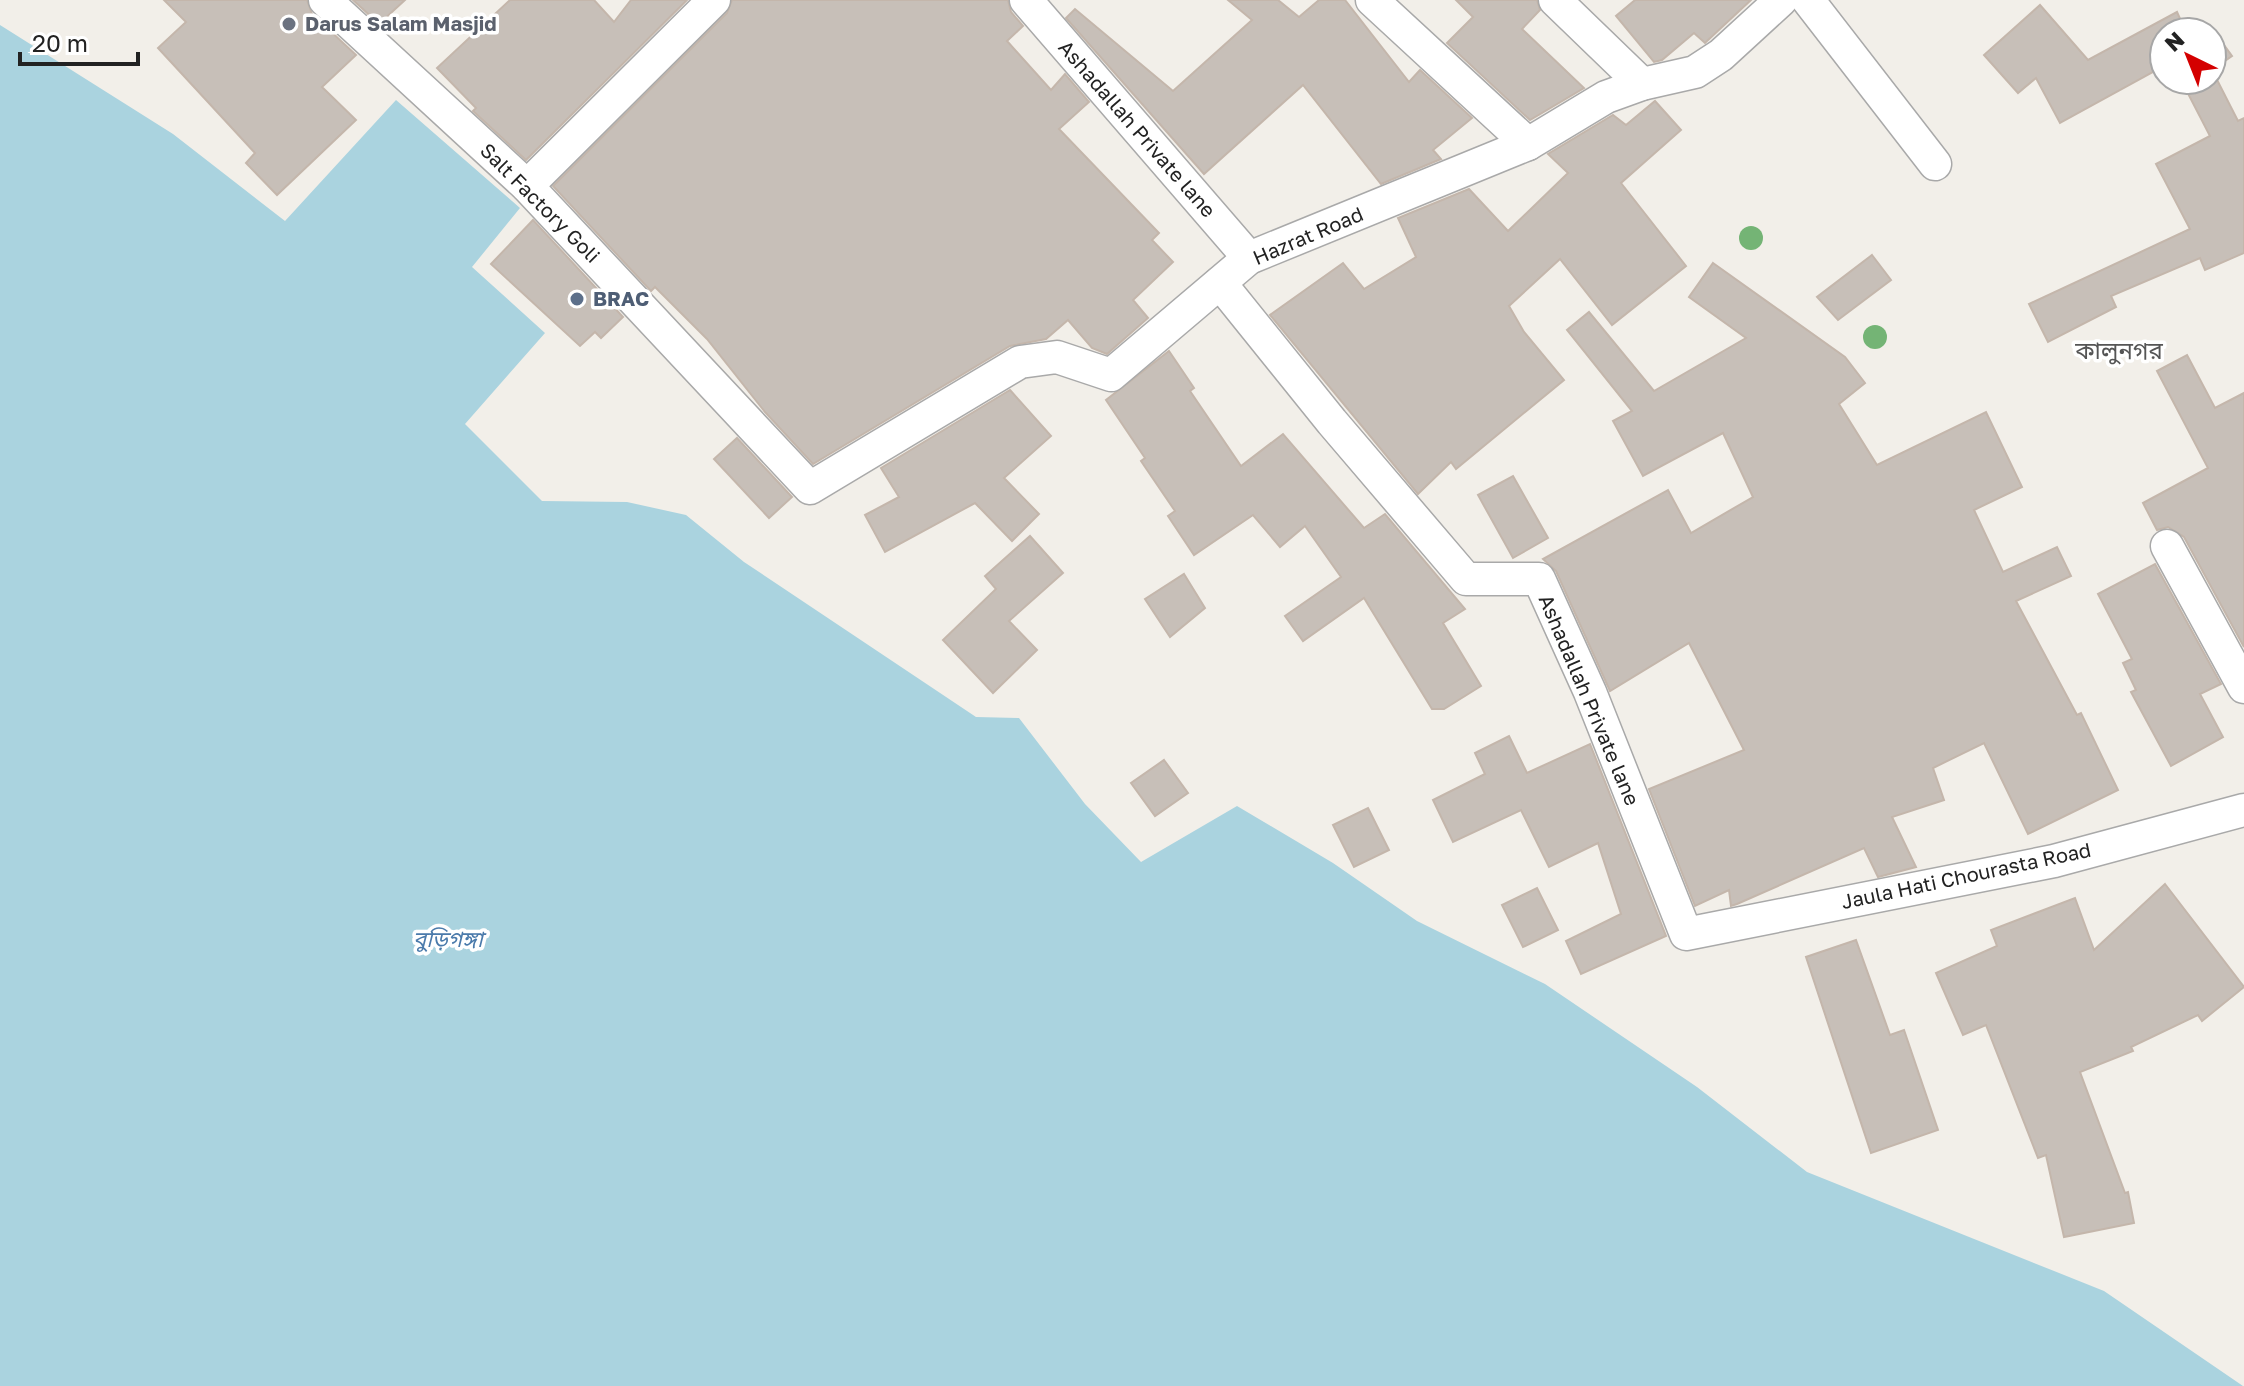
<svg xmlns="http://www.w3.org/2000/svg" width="2244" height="1386" viewBox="0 0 2244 1386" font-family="'Golos Text','Noto Sans Bengali',sans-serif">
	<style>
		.water { fill: #aad3df }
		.building { fill: #c7bfb8; stroke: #c4b6ab; stroke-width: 2 }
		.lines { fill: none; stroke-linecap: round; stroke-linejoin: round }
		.street-casing { stroke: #a9a9a9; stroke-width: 35 }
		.street { stroke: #fff; stroke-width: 32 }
		.tree { fill: #74b475 }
		.worship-dot { fill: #6b7280; stroke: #fff; stroke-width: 3 }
		.service-dot { fill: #5c6f8a; stroke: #fff; stroke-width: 3 }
		.labels { text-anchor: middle; stroke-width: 7; stroke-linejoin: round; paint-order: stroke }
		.worship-label { font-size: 20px; font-weight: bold; fill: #5b616d; stroke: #fff; text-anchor: start }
		.street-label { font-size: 20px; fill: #222; stroke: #fff }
		.service-label { font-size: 20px; font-weight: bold; fill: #4e5e75; stroke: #fff; text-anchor: start }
		.water-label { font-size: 22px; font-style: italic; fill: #4a7aab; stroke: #fff }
		.quarter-label { font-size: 24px; fill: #555; stroke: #fff }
	</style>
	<rect width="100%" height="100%" fill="#f2efe9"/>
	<!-- water -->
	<path class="water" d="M0,25L173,134L285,221L396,100L520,208L472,267L545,333L465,424L542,501L627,502L686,515L744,562L976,717L1019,718L1085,804L1141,862L1237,806L1333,863L1417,921L1545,984L1697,1087L1807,1172L2104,1291L2243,1386H0Z"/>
	<!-- building -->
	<g class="building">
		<path d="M164,0H307L312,14L356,55L322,87L356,120L277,195L246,163L255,153L158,48L186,22Z"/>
		<path d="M353,0H405L379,24Z"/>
		<path d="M510,0H594L614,22L631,0H687L526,160L473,111L476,108L437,68Z"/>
		<path d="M732,0H1008L1011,12L1023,26L1007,41L1051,90L1065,74L1089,102L1059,129L1159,233L1152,240L1173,262L1133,300L1148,318L1107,354L1092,348L1068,320L1046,339L1010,346L813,464L765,412L707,339L655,287L651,291L553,186L727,13Z"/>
		<path d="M1228,0H1278L1299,17L1319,0H1345L1409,82L1420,70L1472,118L1433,150L1441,159L1381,184L1303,85L1204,174L1066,18L1075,9L1173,91L1252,20Z"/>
		<path d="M1456,0H1537L1540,10L1522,29L1584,88L1530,120L1447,43L1473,17Z"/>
		<path d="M1635,0H1751L1705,43L1694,33L1662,60L1654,62L1616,16Z"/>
		<path d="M2040,5L2088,60L2177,12L2186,32H2164V66L2060,123L2036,78L2018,93L1984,55Z"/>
		<path d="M2211,27L2232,56L2212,70L2238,121L2244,118V253L2205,270L2200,258L2111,296L2116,307L2048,342L2029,304L2190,229L2156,164L2210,136L2181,80H2212V32H2204Z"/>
		<path d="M1655,101L1681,130L1621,183L1686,266L1612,325L1560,259L1509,306L1524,332L1564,380L1456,469L1451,462L1418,494L1270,315L1343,263L1364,289L1416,257L1398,218L1469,189L1508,231L1568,173L1548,154L1613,115L1626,125Z"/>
		<path d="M533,220L623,317L601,338L595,332L580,346L491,264Z"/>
		<path d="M1872,255L1891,280L1838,320L1817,297Z"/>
		<path d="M1713,263L1845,357L1865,383L1839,404L1877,465L1986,412L2022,487L1974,510L2003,572L2057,547L2071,576L2016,601L2077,715L2081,713L2118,790L2028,834L1984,743L1933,768L1944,800L1892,817L1916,867L1878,877L1864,848L1737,904L1731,906L1729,890L1695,906L1649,789L1744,750L1689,643L1610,691L1556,571L1543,559L1668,490L1691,533L1753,497L1723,433L1643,476L1613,421L1632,411L1567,330L1589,312L1654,391L1746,338L1689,297Z"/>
		<path d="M1169,351L1194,388L1190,391L1241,466L1283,434L1364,528L1385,514L1465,609L1443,623L1481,686L1444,709H1432L1364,598L1303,641L1285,616L1341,577L1305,526L1280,547L1253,515L1194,555L1168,516L1175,511L1141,461L1145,458L1106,400Z"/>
		<path d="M2187,355L2215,408L2244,393V647L2184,537L2168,527L2157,530L2143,503L2208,468L2157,371Z"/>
		<path d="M1010,390L1051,436L1004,478L1039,514L1012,541L975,503L885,552L865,515L899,497L881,468Z"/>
		<path d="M737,438L792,497L769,518L714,459Z"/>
		<path d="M1513,476L1548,538L1513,558L1478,495Z"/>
		<path d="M1030,536L1063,573L1009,621L1037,650L993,693L943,640L996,589L985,576Z"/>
		<path d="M2155,564L2221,684L2200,694L2223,737L2171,766L2131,692L2136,690L2123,663L2132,659L2098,594Z"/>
		<path d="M1184,574L1205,608L1170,637L1145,599Z"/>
		<path d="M1509,736L1527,773L1590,744L1666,936L1581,974L1566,941L1621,914L1598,843L1549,867L1521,810L1453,842L1433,800L1485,774L1475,753Z"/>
		<path d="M1164,760L1188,793L1155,816L1131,783Z"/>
		<path d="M1368,808L1389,850L1354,867L1333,825Z"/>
		<path d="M2165,884L2244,987L2202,1021L2198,1015L2131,1047L2133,1051L2080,1072L2125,1193L2128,1192L2134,1223L2064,1237L2046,1155L2038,1158L1986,1025L1963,1035L1936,973L1997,946L1991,930L2075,898L2094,950Z"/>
		<path d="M1537,888L1558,930L1523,947L1502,905Z"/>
		<path d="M1856,940L1890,1035L1904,1030L1938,1130L1871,1153L1806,957Z"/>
	</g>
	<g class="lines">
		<defs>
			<g id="street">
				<path d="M325,0L527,186L810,488L1020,362L1057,357L1111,375L1249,258L1528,144L1606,97L1642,84L1695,72L1721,55L1781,0"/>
				<path d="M1026,0L1249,258"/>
				<path d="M1372,0L1528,144"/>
				<path d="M1555,0L1642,84"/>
				<path d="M1808,0L1935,164"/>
				<path d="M527,186L714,0"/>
				<path d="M1220,283L1332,422L1466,579H1539L1590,692L1686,934L2054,861L2244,810"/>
				<path d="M2167,546L2244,687"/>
			</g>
		</defs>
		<!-- street casing -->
		<use href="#street" class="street-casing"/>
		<!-- street -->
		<use href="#street" class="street"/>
	</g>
	<!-- trees -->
	<g class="tree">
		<circle cx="1751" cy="238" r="12"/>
		<circle cx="1875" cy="337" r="12"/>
	</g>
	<!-- markers -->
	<circle class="worship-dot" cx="289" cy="24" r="8"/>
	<circle class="service-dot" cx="577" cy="299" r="8"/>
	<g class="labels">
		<!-- worship labels -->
		<g class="worship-label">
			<text x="305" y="31">Darus Salam Masjid</text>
		</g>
		<!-- street labels -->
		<g class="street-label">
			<text transform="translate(1137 129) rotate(49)" y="7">Ashadallah Private lane</text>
			<text transform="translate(540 203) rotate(45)" y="7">Salt Factory Goli</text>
			<text transform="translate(1308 236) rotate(-23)" y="7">Hazrat Road</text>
			<text transform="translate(1589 700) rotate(67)" y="7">Ashadallah Private lane</text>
			<text transform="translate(1966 876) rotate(-12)" y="7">Jaula Hati Chourasta Road</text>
		</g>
		<!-- service labels -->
		<g class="service-label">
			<text x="593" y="306">BRAC</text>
		</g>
		<!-- water labels -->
		<g class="water-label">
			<text x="448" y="947">বুড়িগঙ্গা</text>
		</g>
		<!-- quarter labels -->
		<g class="quarter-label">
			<text x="2119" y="359">কালুনগর</text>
		</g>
	</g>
	<!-- north arrow -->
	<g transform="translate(2188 56) rotate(317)"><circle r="38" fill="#ffffff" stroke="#a7a7a7" stroke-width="2"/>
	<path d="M0-6L14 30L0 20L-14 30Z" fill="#d40000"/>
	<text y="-12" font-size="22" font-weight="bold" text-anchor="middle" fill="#222222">N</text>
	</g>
	<!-- scale -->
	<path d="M20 52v12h118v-12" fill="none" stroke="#222222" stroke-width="4"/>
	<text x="32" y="52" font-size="24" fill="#222222" stroke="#ffffff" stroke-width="6" paint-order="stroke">20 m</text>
</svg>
